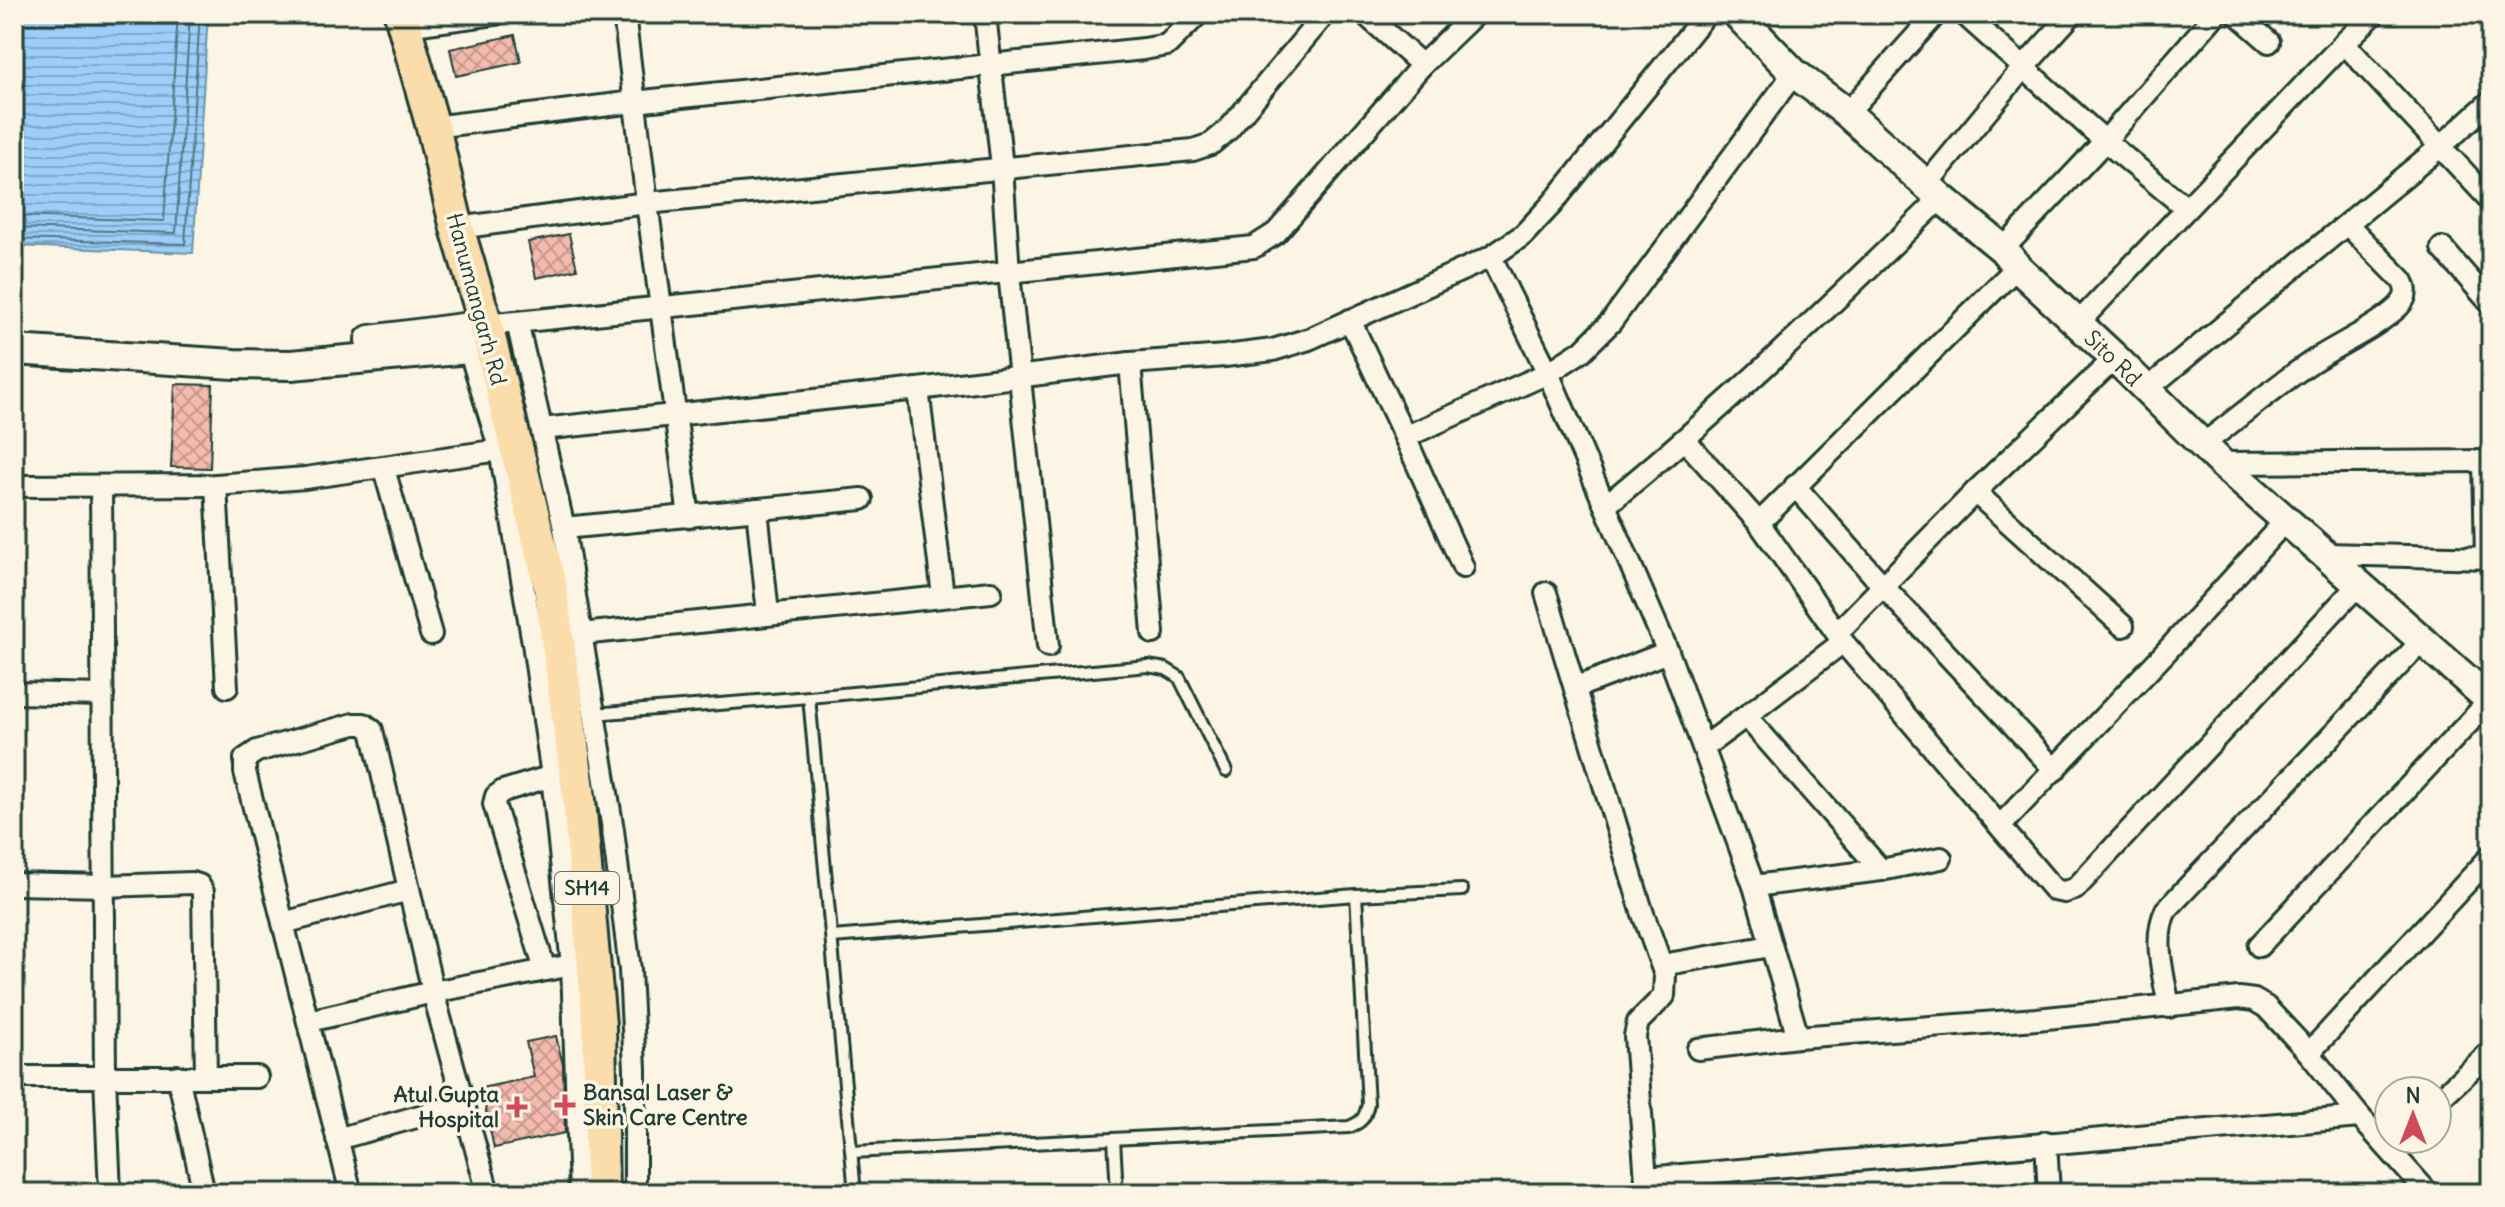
<svg xmlns="http://www.w3.org/2000/svg" width="2505" height="1207" viewBox="0 0 2505 1207" font-family="Delius,sans-serif">
	<style>
		.water { fill: url(#water-rules); stroke: #6a94aa; stroke-width: 2 }
		.lines { fill: none; stroke-linecap: round; stroke-linejoin: round }
		.shore { stroke: #517783; stroke-width: 2 }
		.building { fill: url(#building-cross-hatch); stroke: #1f3d34; stroke-width: 2 }
		.service-casing { stroke: #1f3d34; stroke-width: 16 }
		.minor-casing { stroke: #1f3d34; stroke-width: 26 }
		.secondary-casing { stroke: #1f3d34; stroke-width: 34 }
		.primary-casing { stroke: #1f3d34; stroke-width: 38 }
		.service { stroke: #fcf5e5; stroke-width: 10 }
		.minor { stroke: #fcf5e5; stroke-width: 20 }
		.secondary { stroke: #fcf5e5; stroke-width: 28 }
		.primary { stroke: #fbddab; stroke-width: 32 }
		.poi-dot { fill: #d1495b; stroke: #fcf5e5; stroke-width: 3 }
		.labels { text-anchor: middle; stroke-width: 7; stroke-linejoin: round; paint-order: stroke }
		.shield { fill: #fcf5e5; stroke: #617469; stroke-width: 2 }
		.shield-label { font-size: 20px; font-weight: bold; fill: #1f3d34 }
		.street-label { font-size: 22px; fill: #1f3d34; stroke: #fcf5e5 }
		.poi-label { font-size: 22px; font-weight: bold; fill: #1f3d34; stroke: #fcf5e5; text-anchor: start }
	</style>
	<defs>
		<pattern id="water-rules" width="6" height="5" patternUnits="userSpaceOnUse" patternTransform="scale(2)"><rect width="6" height="5" fill="#9ccef9"/><path d="M0 2.5h6" fill="none" stroke="#7fa8ca"/></pattern>
		<pattern id="building-cross-hatch" width="8" height="8" patternUnits="userSpaceOnUse" patternTransform="scale(2)"><rect width="8" height="8" fill="#f4baad"/><path d="M0 0l8 8M0 8l8-8" fill="none" stroke="#c5988e"/></pattern>
	</defs>
	<rect width="100%" height="100%" fill="#fcf5e5"/>
	<filter id="ink" filterUnits="userSpaceOnUse"><feTurbulence type="fractalNoise" baseFrequency=".0125" numOctaves="2"/><feDisplacementMap in="SourceGraphic" scale="16" xChannelSelector="R" yChannelSelector="G"/><feConvolveMatrix kernelMatrix="1 2 1 2 8 2 1 2 1" color-interpolation-filters="sRGB"/></filter>
	<g filter="url(#ink)">
		<!-- water -->
		<path class="water" d="M14,14H208L193,253L14,246Z"/>
		<g class="lines">
			<!-- shore -->
			<g class="shore">
				<path d="M14,216L164,221L178,14"/>
				<path d="M14,228L176,233L190,14"/>
				<path d="M14,239L185,244L200,14"/>
			</g>
		</g>
		<!-- building -->
		<g class="building">
			<path d="M515,35L521,62L456,76L450,49Z"/>
			<path d="M569,234L577,269L536,278L528,242Z"/>
			<path d="M175,384L213,385L210,468L171,467Z"/>
			<path d="M556,1036L563,1065L565,1133L494,1148L481,1088L534,1077L526,1042Z"/>
		</g>
		<g class="lines">
			<defs>
				<g id="service">
					<path d="M809,697L855,1193"/>
					<path d="M593,714L809,697L1148,666L1166,669L1179,677L1226,771"/>
					<path d="M832,937L1356,895L1462,890"/>
					<path d="M1114,1139L1117,1193"/>
					<path d="M852,1152L1349,1127C1362,1122 1365,1118 1368,1104L1356,895"/>
				</g>
				<g id="minor">
					<path d="M624,14L647,203L689,517"/>
					<path d="M985,14L1002,167L1009,273L1048,646"/>
					<path d="M1365,14L1422,65"/>
					<path d="M1964,14L2105,141L2186,208"/>
					<path d="M2237,14L2269,42"/>
					<path d="M2374,14L2344,43L2491,201"/>
					<path d="M405,26L495,14"/>
					<path d="M1847,113L1936,14"/>
					<path d="M433,127L634,102L1144,49L1167,45L1198,14"/>
					<path d="M1926,185L2023,68L2072,14"/>
					<path d="M457,228L647,203L1193,150L1211,144L1228,130L1325,14"/>
					<path d="M2442,248L2491,304"/>
					<path d="M2003,249L2105,141L2216,14"/>
					<path d="M1491,257L1548,373L1668,652L1754,886L1798,1037L2037,1019L2239,998L2254,1000L2266,1007L2309,1053L2360,1117L2428,1193"/>
					<path d="M1350,320L1405,437L1548,373L1582,351L1611,322L1794,73"/>
					<path d="M517,322L564,528L613,830L630,970L635,1069V1193"/>
					<path d="M2078,323L2344,43"/>
					<path d="M486,325L1254,247L1276,233L1422,65L1475,14"/>
					<path d="M466,339L500,450L533,643L552,776L572,965L580,1193"/>
					<path d="M1130,363L1153,633"/>
					<path d="M918,389L943,596"/>
					<path d="M2146,390L2440,147L2491,101"/>
					<path d="M542,429L918,389L1130,363L1225,356L1273,350L1309,339L1491,257L1523,235L1552,204L1706,14"/>
					<path d="M1405,437L1463,567"/>
					<path d="M1685,440L1759,523L1843,642L2054,890L2064,892L2075,889L2359,584"/>
					<path d="M2202,445C2238,418 2273,388 2310,363C2338,344 2373,330 2398,307C2407,298 2408,290 2402,280L2347,224"/>
					<path d="M2484,461L2486,558"/>
					<path d="M2221,463L2491,461"/>
					<path d="M384,469L431,634"/>
					<path d="M216,485L227,687"/>
					<path d="M14,486L216,485L305,478L500,450"/>
					<path d="M101,486L105,1077L110,1193"/>
					<path d="M1795,486L1882,585L2055,770"/>
					<path d="M1975,492L2123,626"/>
					<path d="M1605,506C1723,410 1832,304 1941,198"/>
					<path d="M757,509L768,614"/>
					<path d="M1759,523L2017,267"/>
					<path d="M564,528L862,499"/>
					<path d="M2325,554L2491,558"/>
					<path d="M1546,593L1642,911L1665,975L1664,996L1638,1022L1635,1036L1647,1193"/>
					<path d="M1837,633L1975,492L2115,358"/>
					<path d="M581,634L991,592"/>
					<path d="M1577,687L1668,652"/>
					<path d="M14,693L103,695"/>
					<path d="M1746,716L1843,642"/>
					<path d="M1704,747L1746,716L1881,870"/>
					<path d="M2001,825L2165,653L2287,519"/>
					<path d="M14,884L105,886L192,883L199,885L203,892L206,1076"/>
					<path d="M1754,886L1881,870L1941,858"/>
					<path d="M283,923L409,890"/>
					<path d="M2259,946L2490,700"/>
					<path d="M1662,965L1771,946"/>
					<path d="M545,970L494,804L496,796L503,791L552,776"/>
					<path d="M2169,1007C2164,976 2152,939 2166,910L2421,642"/>
					<path d="M309,1021L433,992L572,965"/>
					<path d="M1698,1049L1798,1037"/>
					<path d="M2309,1053L2491,856"/>
					<path d="M178,1076L204,1193"/>
					<path d="M14,1077H257"/>
					<path d="M2437,1101L2491,1051"/>
					<path d="M337,1139L463,1104"/>
					<path d="M2046,1142L2049,1193"/>
					<path d="M1646,1178L2360,1117"/>
					<path d="M351,1193L245,772V759L257,751L354,724H364L372,730L433,992L488,1193"/>
				</g>
				<g id="secondary">
					<path d="M1737,14L1794,73L1847,113L1941,198L2003,249L2017,267L2115,358L2221,463L2491,701"/>
					<path d="M370,340L486,325"/>
					<path d="M14,350L234,364L291,365L469,349L490,344"/>
				</g>
				<path id="primary" d="M401,14L433,127L457,228L486,325L550,585L578,789L599,1025L602,1193"/>
			</defs>
			<!-- service casing -->
			<use href="#service" class="service-casing"/>
			<!-- minor casing -->
			<use href="#minor" class="minor-casing"/>
			<!-- secondary casing -->
			<use href="#secondary" class="secondary-casing"/>
			<!-- primary casing -->
			<use href="#primary" class="primary-casing"/>
			<!-- service -->
			<use href="#service" class="service"/>
			<!-- minor -->
			<use href="#minor" class="minor"/>
			<!-- secondary -->
			<use href="#secondary" class="secondary"/>
			<!-- primary -->
			<use href="#primary" class="primary"/>
		</g>
	</g>
	<!-- markers -->
	<g class="poi-dot">
		<path d="M561 1093h8v8h8v8h-8v8h-8v-8h-8v-8h8z"/>
		<path d="M513 1095h8v8h8v8h-8v8h-8v-8h-8v-8h8z"/>
	</g>
	<g class="labels">
		<!-- shield labels -->
		<rect class="shield" x="555" y="872" width="64" height="32" rx="6"/>
		<g class="shield-label">
			<text x="587" y="895">SH14</text>
		</g>
		<!-- street labels -->
		<g class="street-label">
			<text transform="translate(477 299) rotate(75)" y="8">Hanumangarh Rd</text>
			<text transform="translate(2113 358) rotate(44)" y="8">Sito Rd</text>
		</g>
		<!-- poi labels -->
		<g class="poi-label">
			<text x="583" y="1100">Bansal Laser &amp;<tspan x="583" dy="25">Skin Care Centre</tspan></text>
			<text x="499" y="1102" text-anchor="end">Atul Gupta<tspan x="499" dy="25">Hospital</tspan></text>
		</g>
	</g>
	<!-- margin -->
	<rect width="2505" height="1207" fill="none" stroke="#fcf5e5" stroke-width="48"/>
	<rect x="24" y="24" width="2457" height="1159" fill="none" stroke="#1f3d34" stroke-width="3" filter="url(#ink)"/>
	<!-- north arrow -->
	<g transform="translate(2413 1115)"><circle r="38" fill="#fcf5e5" stroke="#a4ab9e" stroke-width="2"/>
	<path d="M0-6L14 30L0 20L-14 30Z" fill="#d1495b"/>
	<text y="-12" font-size="22" font-weight="bold" text-anchor="middle" fill="#1f3d34">N</text>
	</g>
</svg>
